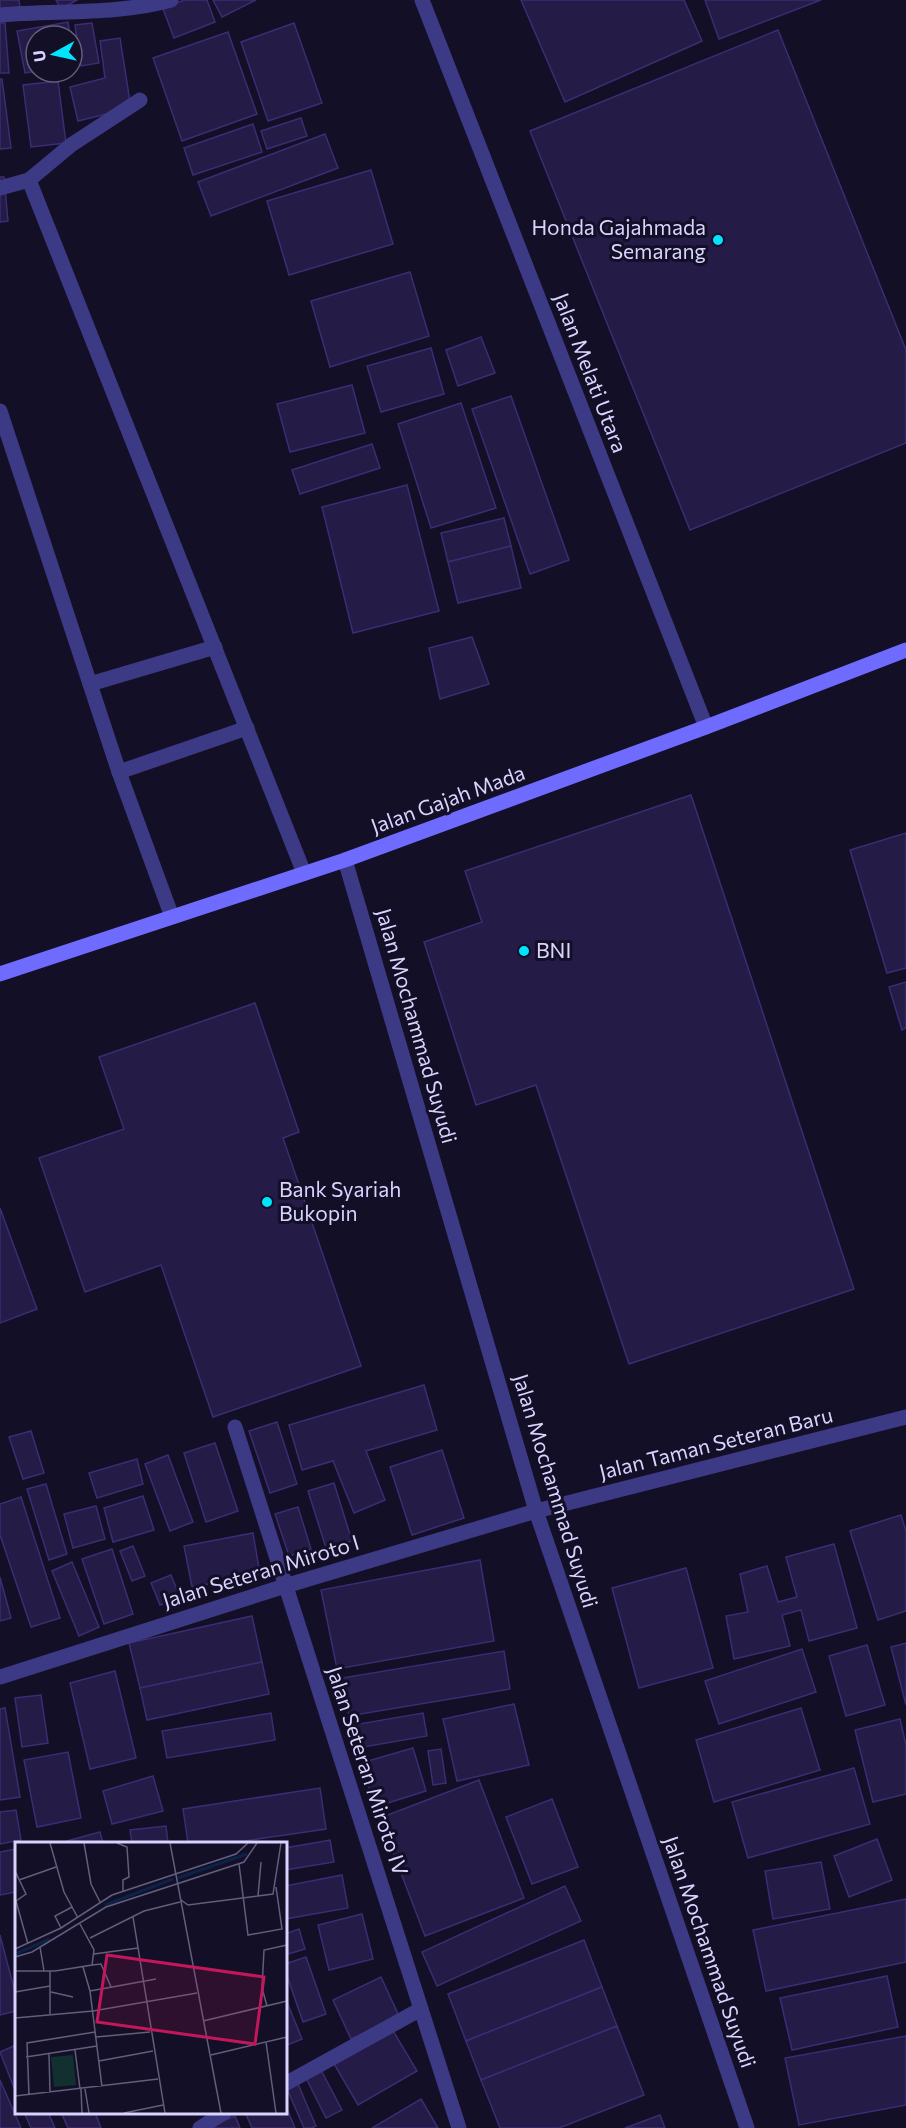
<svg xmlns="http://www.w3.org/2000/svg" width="906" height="2128" viewBox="0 0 906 2128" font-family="Commissioner,sans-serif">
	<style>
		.building { fill: #241b47; stroke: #3b2d73; stroke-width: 1.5 }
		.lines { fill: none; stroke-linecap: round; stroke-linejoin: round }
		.lane { stroke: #3d3a85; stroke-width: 15 }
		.street { stroke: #3d3a85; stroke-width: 15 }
		.secondary { stroke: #6f6bff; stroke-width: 15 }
		.poi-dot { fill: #00e5ff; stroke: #130f26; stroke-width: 2 }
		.labels { text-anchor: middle; stroke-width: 6; stroke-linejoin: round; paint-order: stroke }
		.poi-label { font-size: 21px; fill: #d9d4ff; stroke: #130f26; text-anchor: start }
		.street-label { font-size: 21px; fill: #d9d4ff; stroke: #130f26 }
		.inset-river { fill: none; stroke: #0c2248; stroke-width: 3 }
		.inset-road { fill: none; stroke: #625e7d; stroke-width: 1.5 }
		.view { fill: #c2185b; fill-opacity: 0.15; stroke: #c2185b; stroke-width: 3 }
		.inset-edge { fill: none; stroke: #d9d4ff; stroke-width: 3 }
	</style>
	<rect width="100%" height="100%" fill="#130f26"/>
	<!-- building -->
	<g class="building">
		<path d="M0,0H19L20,8L0,9Z"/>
		<path d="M56,0H77L61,9Z"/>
		<path d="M184,0H207L215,22L174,38L163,9Z"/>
		<path d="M213,0H256L222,17Z"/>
		<path d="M521,0H684L702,41L565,102Z"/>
		<path d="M705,0H821L719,39Z"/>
		<path d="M68,22L70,36H36V71L25,73L17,31Z"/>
		<path d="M0,23H5L9,73H0Z"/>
		<path d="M92,23L99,63L81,66L75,25Z"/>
		<path d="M294,23L322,103L268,121L241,42Z"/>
		<path d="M778,30L906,350V443L690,530L530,131Z"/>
		<path d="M228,32L257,114L182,141L153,58Z"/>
		<path d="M120,38L131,108L78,121L70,87L105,78L100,41Z"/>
		<path d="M0,79H2L11,148L0,149Z"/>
		<path d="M58,81L66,143L31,147L23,85Z"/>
		<path d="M301,118L307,136L267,149L261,131Z"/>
		<path d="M253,124L262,152L193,175L184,148Z"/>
		<path d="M325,134L338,168L211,216L198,182Z"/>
		<path d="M371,170L393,244L289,275L267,201Z"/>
		<path d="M0,177H4L8,221L0,222Z"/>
		<path d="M410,272L429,336L330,367L311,301Z"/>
		<path d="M481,337L495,373L458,386L446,350Z"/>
		<path d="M431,348L444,394L381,412L367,366Z"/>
		<path d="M352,385L365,433L290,452L277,404Z"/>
		<path d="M511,396L569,560L530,574L472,409Z"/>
		<path d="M461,403L496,508L431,528L398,424Z"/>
		<path d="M372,444L380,468L300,494L292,470Z"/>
		<path d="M407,485L439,611L353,633L322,507Z"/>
		<path d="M504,518L511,546L448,562L441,533Z"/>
		<path d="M511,546L521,588L458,603L448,562Z"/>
		<path d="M472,637L489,684L440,699L429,648Z"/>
		<path d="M691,795L854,1289L629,1364L536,1085L476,1105L424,942L482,922L465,871Z"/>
		<path d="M906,833V968L887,973L850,850Z"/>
		<path d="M906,982V1028L902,1030L889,987Z"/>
		<path d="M255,1003L299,1132L283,1138L361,1366L213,1417L161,1265L85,1292L39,1158L124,1129L99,1057Z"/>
		<path d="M0,1208L37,1309L0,1323Z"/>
		<path d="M424,1385L437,1430L366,1451L385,1500L354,1513L333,1461L302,1470L289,1425Z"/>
		<path d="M277,1422L297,1484L270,1493L249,1431Z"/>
		<path d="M31,1431L44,1473L23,1479L9,1437Z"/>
		<path d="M215,1443L238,1511L206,1522L184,1453Z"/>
		<path d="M442,1450L464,1518L412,1535L390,1467Z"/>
		<path d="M168,1455L193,1522L170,1531L145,1464Z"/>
		<path d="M137,1459L143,1484L97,1498L89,1473Z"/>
		<path d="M334,1483L352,1541L326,1548L308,1491Z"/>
		<path d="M46,1484L67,1554L49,1560L27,1489Z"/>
		<path d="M143,1496L154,1530L113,1542L104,1508Z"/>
		<path d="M21,1497L60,1618L31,1627L0,1535V1504Z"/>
		<path d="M96,1506L105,1539L73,1548L64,1514Z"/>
		<path d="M298,1507L311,1549L289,1556L275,1514Z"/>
		<path d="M901,1515L906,1531V1611L878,1620L850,1531Z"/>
		<path d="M253,1533L260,1574L192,1587L184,1546Z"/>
		<path d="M834,1544L857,1628L809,1641L801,1610L782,1615L790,1646L734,1659L726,1616L748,1612L740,1574L767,1566L778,1602L797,1597L786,1557Z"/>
		<path d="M133,1546L145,1576L132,1581L120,1551Z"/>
		<path d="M112,1549L133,1614L104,1624L82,1559Z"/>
		<path d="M480,1560L494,1641L337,1669L321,1590Z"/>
		<path d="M72,1562L99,1627L79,1636L52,1571Z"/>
		<path d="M686,1568L713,1668L639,1688L612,1588Z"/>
		<path d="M171,1575L180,1597L160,1605L151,1583Z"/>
		<path d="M0,1577L11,1618L0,1621Z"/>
		<path d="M252,1616L262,1662L140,1688L129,1643Z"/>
		<path d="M906,1643V1705L891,1647Z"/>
		<path d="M867,1645L885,1705L846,1716L829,1656Z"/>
		<path d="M802,1649L816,1692L719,1724L705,1681Z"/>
		<path d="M504,1651L510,1689L349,1716L342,1678Z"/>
		<path d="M262,1662L269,1694L147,1720L140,1688Z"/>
		<path d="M115,1671L136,1758L90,1769L70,1683Z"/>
		<path d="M41,1695L48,1743L22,1747L15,1698Z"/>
		<path d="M514,1704L529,1765L457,1781L443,1719Z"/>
		<path d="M5,1708L20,1797L0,1800V1709Z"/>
		<path d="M801,1708L820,1770L714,1802L696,1740Z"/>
		<path d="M271,1713L275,1740L167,1758L162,1731Z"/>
		<path d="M423,1713L427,1736L358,1748L353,1725Z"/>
		<path d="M900,1719L906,1745V1794L873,1802L855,1730Z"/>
		<path d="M413,1748L426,1791L375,1807L361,1763Z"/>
		<path d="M441,1749L446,1783L433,1785L428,1751Z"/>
		<path d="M68,1752L81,1818L37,1827L24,1760Z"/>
		<path d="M854,1768L870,1824L748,1858L732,1802Z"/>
		<path d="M153,1776L163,1811L112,1824L103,1791Z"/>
		<path d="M479,1780L524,1898L425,1936L380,1818Z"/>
		<path d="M320,1788L326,1829L231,1843H188L183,1809Z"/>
		<path d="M552,1799L578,1867L532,1884L506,1817Z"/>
		<path d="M16,1810L21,1840L0,1844V1812Z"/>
		<path d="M166,1826L168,1843H132L130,1830Z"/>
		<path d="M100,1832L103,1843H68L67,1841Z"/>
		<path d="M877,1839L892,1880L849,1897L834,1856Z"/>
		<path d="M330,1840L334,1862L285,1870V1848Z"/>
		<path d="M16,1849V1892L0,1895V1852Z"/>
		<path d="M821,1862L830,1909L773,1919L765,1871Z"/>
		<path d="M342,1875L348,1908L285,1919V1886Z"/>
		<path d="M565,1886L581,1921L437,1986L422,1952Z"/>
		<path d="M906,1899V1962L766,1991L753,1930Z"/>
		<path d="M362,1914L373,1959L329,1970L318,1925Z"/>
		<path d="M299,1929L305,1949L285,1955V1934Z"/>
		<path d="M0,1935L16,1996V2011L0,2015Z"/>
		<path d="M584,1940L602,1987L466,2041L448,1994Z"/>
		<path d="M306,1957L326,2014L303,2022L285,1970V1964Z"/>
		<path d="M887,1976L898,2027L792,2050L780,1998Z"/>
		<path d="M381,1977L399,2016L351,2039L333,2000Z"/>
		<path d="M602,1987L617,2026L481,2080L466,2041Z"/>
		<path d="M285,1997L302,2039L285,2046Z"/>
		<path d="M617,2026L644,2095L559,2128H500L481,2080Z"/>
		<path d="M392,2029L417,2071L358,2105L333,2062Z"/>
		<path d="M906,2036V2105L799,2125L785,2058Z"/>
		<path d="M16,2045V2093L0,2052Z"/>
		<path d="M321,2070L342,2110L326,2118L306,2078Z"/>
		<path d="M0,2080L21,2128H0Z"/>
		<path d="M298,2084L316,2126L311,2128H304L287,2089Z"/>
		<path d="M421,2099L438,2128H372Z"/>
		<path d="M285,2104L295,2128H252L245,2112H285Z"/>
		<path d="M24,2112H48L55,2128H31Z"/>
		<path d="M61,2112H95L101,2128H68Z"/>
		<path d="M660,2115L665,2128H625Z"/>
		<path d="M235,2116L240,2128H206Z"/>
	</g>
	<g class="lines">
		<!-- lane -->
		<g class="lane">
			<path d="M29,180L304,873"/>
			<path d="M0,188L29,180L71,145L140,100"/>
			<path d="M0,411L90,684L215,647"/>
			<path d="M90,684L119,772L172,917"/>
			<path d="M119,772L247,728"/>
		</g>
		<!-- street -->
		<g class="street">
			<path d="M422,0L706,727"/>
			<path d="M0,15C56,10 118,15 171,0"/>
			<path d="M345,860L536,1511L747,2128"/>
			<path d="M235,1427L459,2128"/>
			<path d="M0,1677L285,1586L536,1511L906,1417"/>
			<path d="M285,2084L421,2009"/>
			<path d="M200,2128L225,2112"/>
		</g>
		<!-- secondary -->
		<path class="secondary" d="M0,974L345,860L706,727L906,650"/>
	</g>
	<!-- markers -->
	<g class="poi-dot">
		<circle cx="718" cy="240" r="6"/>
		<circle cx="524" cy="951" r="6"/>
		<circle cx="267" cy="1202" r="6"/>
	</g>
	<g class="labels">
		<!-- poi labels -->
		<g class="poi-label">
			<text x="706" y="235" text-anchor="end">Honda Gajahmada<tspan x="706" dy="24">Semarang</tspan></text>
			<text x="536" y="958">BNI</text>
			<text x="279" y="1197">Bank Syariah<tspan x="279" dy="24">Bukopin</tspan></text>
		</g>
		<!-- street labels -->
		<g class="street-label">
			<text transform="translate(590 373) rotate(69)" y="7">Jalan Melati Utara</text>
			<text transform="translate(448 800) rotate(-20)" y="7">Jalan Gajah Mada</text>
			<text transform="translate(416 1026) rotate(74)" y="7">Jalan Mochammad Suyudi</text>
			<text transform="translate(716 1444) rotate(-14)" y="7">Jalan Taman Seteran Baru</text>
			<text transform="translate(555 1491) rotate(73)" y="7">Jalan Mochammad Suyudi</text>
			<text transform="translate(261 1572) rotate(-17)" y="7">Jalan Seteran Miroto I</text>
			<text transform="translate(367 1771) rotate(72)" y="7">Jalan Seteran Miroto IV</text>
			<text transform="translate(709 1952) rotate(71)" y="7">Jalan Mochammad Suyudi</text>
		</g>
	</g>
	<!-- overview -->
	<g transform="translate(15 1842)">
		<rect width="272" height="272" fill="#130f26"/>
		<path d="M58,213L61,243L39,245L36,215Z" fill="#12302f"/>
		<path class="inset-river" d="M163,36L232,12M90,63L158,37M0,112L35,97"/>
		<path class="inset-road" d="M35,1L49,50L63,76M69,1L76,42L85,60M102,1L112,5L114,35L108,38V49M155,1L206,271M224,22L233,93L267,87L261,45M0,29L11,52L1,59L13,102M4,38L41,25M243,54L246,20M166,58L173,63L258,52L266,1M118,75L150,271M46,86L40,74L57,65M75,96L129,69L165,60M25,105L29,129M0,107L46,86L97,53L221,12L233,1M79,112L123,106M0,115L17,110L91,65L229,20L242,1M77,123L86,122L96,145M68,125L75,149L87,245M0,129H40L77,123L79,108L65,82M35,129V172M75,149L141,137M0,150L35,144M36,150L58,155M252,164L247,146L249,108L272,103M0,176L78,169L182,151M188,179L272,159M81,195L135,190M251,200L261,271M60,208L65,247M34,212L35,251M196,213L272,195M11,215L82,204M84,219L138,209M66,247L67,271M70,247L74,271M14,253L12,201L80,190M0,254L143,237M109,271L148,263"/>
		<path class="view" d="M92,113L249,135L240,202L82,180Z"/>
		<rect width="272" height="272" class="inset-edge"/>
	</g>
	<!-- north arrow -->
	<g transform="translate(54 54) rotate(262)"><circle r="28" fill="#130f26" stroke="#625e7d" stroke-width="1.5"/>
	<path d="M0-4.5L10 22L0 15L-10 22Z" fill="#00e5ff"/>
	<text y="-9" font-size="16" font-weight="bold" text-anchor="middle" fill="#d9d4ff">U</text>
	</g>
</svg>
